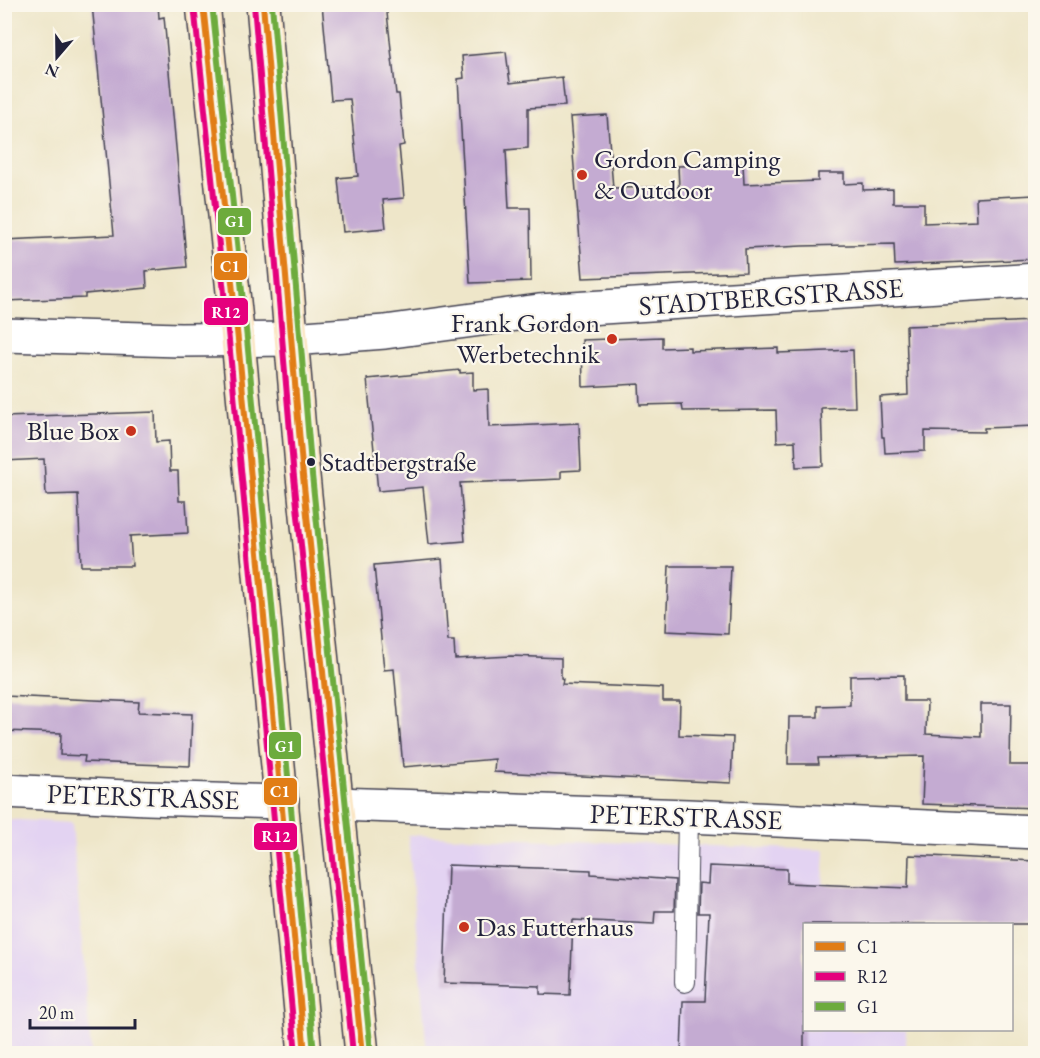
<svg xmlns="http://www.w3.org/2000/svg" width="1040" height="1058" viewBox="0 0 1040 1058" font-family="'EB Garamond',serif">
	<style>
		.built { fill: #e3d3f2 }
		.building { fill: #c4abd2 }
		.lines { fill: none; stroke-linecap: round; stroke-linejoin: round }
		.lane-casing { stroke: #413f50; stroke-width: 22 }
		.street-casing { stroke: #413f50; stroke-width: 36 }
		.secondary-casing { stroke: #413f50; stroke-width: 36 }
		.lane { stroke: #fff; stroke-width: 20 }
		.street { stroke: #fff; stroke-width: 33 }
		.secondary { stroke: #fbe6c4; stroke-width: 33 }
		.bus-1-casing { stroke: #fbf7ec; stroke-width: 10 }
		.bus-2-casing { stroke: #fbf7ec; stroke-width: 10 }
		.bus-3-casing { stroke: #fbf7ec; stroke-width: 10 }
		.bus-1 { stroke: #e17d16; stroke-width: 6 }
		.bus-2 { stroke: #e5007d; stroke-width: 6 }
		.bus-3 { stroke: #6dab3d; stroke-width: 6 }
		.poi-dot { fill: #c8321e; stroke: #fbf7ec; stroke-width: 2 }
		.bus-dot { fill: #22223b; stroke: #fbf7ec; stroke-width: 2 }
		.labels { text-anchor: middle; stroke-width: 4.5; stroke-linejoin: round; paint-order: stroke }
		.bus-label { font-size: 26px; fill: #22223b; stroke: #fbf7ec; text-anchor: start }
		.poi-label { font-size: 27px; fill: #22223b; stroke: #fbf7ec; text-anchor: start }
		.street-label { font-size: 27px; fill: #22223b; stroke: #fbf7ec }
		.line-badge { stroke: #fbf7ec; stroke-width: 2 }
		.badge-label { font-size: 16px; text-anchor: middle; font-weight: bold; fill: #fff }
	</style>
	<rect width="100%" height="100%" fill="#fbf7ec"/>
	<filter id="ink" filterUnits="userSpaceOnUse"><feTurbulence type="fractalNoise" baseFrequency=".0167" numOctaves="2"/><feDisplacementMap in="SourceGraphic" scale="12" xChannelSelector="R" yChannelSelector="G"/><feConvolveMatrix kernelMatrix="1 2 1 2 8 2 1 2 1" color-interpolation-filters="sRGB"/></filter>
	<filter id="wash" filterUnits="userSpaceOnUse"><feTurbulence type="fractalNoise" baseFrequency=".008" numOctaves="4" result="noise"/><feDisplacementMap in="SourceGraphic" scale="24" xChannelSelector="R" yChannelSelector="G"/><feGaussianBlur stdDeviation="1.35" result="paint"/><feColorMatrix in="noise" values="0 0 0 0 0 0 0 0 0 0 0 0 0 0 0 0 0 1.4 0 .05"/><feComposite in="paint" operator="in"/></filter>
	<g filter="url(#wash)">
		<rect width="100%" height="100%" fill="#eee6c9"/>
		<!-- built -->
		<g class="built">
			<path d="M4,819L72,823L91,1053H5Z"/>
			<path d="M408,835L825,850L821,924H804V1030H906V1053H427Z"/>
		</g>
		<g id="blocks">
			<!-- building -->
			<g class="building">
				<path d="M92,4H158L159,18L164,17L187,267L146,271L147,288L85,294V298L4,301V240L114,235Z"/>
				<path d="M322,4H386L396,94H399L404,145L399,146L404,198L383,200L386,228L343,232L338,178L358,176L350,99L331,100Z"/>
				<path d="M506,52L510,83L562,77L565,106L528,108V148L506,150L509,208H530L531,281L470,283L458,79L464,78L462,56Z"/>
				<path d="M607,115L613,188L679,187L678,166L743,164L744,184L818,181V173H844V184L863,183V190L893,189V203H924V223L977,221L976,198L1035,195V259L895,265L894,244L802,246L745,249L746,272L583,278L570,117Z"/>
				<path d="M1035,321V426L984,428V432L925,431V451L885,453L884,437H882L880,397L908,395L906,326Z"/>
				<path d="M662,337V348L690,347V351L778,348V353L853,350L855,407L821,408L823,466L796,467L795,441L777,442L776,410L683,411L682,404L640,405L639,384L583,387L582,340Z"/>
				<path d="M460,370V373L473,372V390L488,389L489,427L579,423L581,470L561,471V479L460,483L465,541L429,544L423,487L378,491L367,379Z"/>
				<path d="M155,412L156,442L169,441L170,471H178L179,501H186L188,533L130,536L132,566H81L78,494L46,495L44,459L4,461V417Z"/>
				<path d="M442,559L448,641H454L455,659L511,656L561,658V678L563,679L562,684L663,688V701H680L679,735L733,737L731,783L494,772L495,759L403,767L394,669L384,670L374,565Z"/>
				<path d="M669,566H731L728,634L666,631Z"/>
				<path d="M904,675V701H927L926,734L981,737V704H1011L1010,765H1035V808L922,804L924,756L818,758L819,764H788L789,717H818V706L850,705V676Z"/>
				<path d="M4,696L139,702L138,712L192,714L190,766L84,762L85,756L60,755L61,733L4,731Z"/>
				<path d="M909,855L1035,861V924H804V1053H681L683,1001H705L709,913H698L699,883L708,884L709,866L787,869V883L908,888Z"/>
				<path d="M448,865L591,870V874L675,880L674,911H655L654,924L573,920L570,995L540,994V986L444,983Z"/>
			</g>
		</g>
	</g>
	<g filter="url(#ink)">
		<use href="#blocks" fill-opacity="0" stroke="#413f50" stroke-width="1.5"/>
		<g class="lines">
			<defs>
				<path id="lane" d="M685,982L688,816"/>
				<g id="street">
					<path d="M4,335L180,340L292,339L385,332L539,311L1036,280"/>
					<path d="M4,791L147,798L282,802"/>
					<path d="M337,804L688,816L1036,832"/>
				</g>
				<g id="secondary">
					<path d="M203,4L238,340L305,1054"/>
					<path d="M263,4L302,466L362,1054"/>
				</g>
			</defs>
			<!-- lane casing -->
			<use href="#lane" class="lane-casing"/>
			<!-- street casing -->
			<use href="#street" class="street-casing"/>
			<!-- secondary casing -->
			<use href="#secondary" class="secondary-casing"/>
			<!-- lane -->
			<use href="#lane" class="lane"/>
			<!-- street -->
			<use href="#street" class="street"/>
			<!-- secondary -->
			<use href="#secondary" class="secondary"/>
			<defs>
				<g id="bus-1">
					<path d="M203,4L238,340L305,1054"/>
					<path d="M263,4L302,466L362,1054"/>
				</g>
				<g id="bus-2">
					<path d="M194,5L229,341L296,1054"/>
					<path d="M254,5L293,467L353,1054"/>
				</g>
				<g id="bus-3">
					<path d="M212,4L247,339L314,1053"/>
					<path d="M272,4L311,465L371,1053"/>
				</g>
			</defs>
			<!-- bus-1 casing -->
			<use href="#bus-1" class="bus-1-casing"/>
			<!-- bus-2 casing -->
			<use href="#bus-2" class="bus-2-casing"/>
			<!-- bus-3 casing -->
			<use href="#bus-3" class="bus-3-casing"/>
			<!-- bus-1 -->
			<use href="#bus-1" class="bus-1"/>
			<!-- bus-2 -->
			<use href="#bus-2" class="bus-2"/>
			<!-- bus-3 -->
			<use href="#bus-3" class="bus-3"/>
		</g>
	</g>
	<!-- markers -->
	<g class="poi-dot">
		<circle cx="582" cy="175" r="6"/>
		<circle cx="612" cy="339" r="6"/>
		<circle cx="131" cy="431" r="6"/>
		<circle cx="464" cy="927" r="6"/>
	</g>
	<circle class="bus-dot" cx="311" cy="462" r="5"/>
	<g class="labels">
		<!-- bus labels -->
		<g class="bus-label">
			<text x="322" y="471">Stadtbergstraße</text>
		</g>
		<!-- poi labels -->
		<g class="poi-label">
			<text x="594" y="168">Gordon Camping<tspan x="594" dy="31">&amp; Outdoor</tspan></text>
			<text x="600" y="332" text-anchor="end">Frank Gordon<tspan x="600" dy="31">Werbetechnik</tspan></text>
			<text x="119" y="440" text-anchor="end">Blue Box</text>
			<text x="476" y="936">Das Futterhaus</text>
		</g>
		<!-- street labels -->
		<g class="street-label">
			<text transform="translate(771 297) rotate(-4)" y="9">STADTBERGSTRASSE</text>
			<text transform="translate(143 797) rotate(2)" y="9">PETERSTRASSE</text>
			<text transform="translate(686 817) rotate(2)" y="9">PETERSTRASSE</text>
		</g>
	</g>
	<g class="line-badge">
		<rect x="217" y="207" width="35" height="29" rx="6" fill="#6dab3d"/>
		<rect x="213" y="252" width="35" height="29" rx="6" fill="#e17d16"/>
		<rect x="203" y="297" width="46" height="29" rx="6" fill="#e5007d"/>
		<rect x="268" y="731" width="34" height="29" rx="6" fill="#6dab3d"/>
		<rect x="263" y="777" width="35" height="29" rx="6" fill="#e17d16"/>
		<rect x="253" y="822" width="45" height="29" rx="6" fill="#e5007d"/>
	</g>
	<g class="badge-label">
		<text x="235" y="227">G1</text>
		<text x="230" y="272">C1</text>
		<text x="226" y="318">R12</text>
		<text x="285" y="752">G1</text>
		<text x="280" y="797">C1</text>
		<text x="276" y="842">R12</text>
	</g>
	<!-- margin -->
	<rect width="1040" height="1058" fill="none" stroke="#fbf7ec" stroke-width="24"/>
	<!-- legend -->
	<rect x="803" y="923" width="210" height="108" fill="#fbf7ec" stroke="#a4a2a5" stroke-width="1.5"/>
	<rect x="815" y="942" width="30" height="9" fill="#e17d16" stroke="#a4a2a5" stroke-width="1.5"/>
	<text x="857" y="953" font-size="18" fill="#22223b">C1</text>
	<rect x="815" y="972" width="30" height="9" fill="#e5007d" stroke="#a4a2a5" stroke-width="1.5"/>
	<text x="857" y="983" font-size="18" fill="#22223b">R12</text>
	<rect x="815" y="1002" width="30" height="9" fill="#6dab3d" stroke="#a4a2a5" stroke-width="1.5"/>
	<text x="857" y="1013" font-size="18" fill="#22223b">G1</text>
	<!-- north arrow -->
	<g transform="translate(57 57) rotate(200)" stroke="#fbf7ec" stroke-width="4.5" paint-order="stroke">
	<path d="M0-4.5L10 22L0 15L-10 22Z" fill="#22223b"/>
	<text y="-9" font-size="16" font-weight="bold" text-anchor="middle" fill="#22223b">N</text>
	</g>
	<!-- scale -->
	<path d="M30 1019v9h105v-9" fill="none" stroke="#22223b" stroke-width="3"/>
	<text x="39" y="1019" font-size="18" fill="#22223b" stroke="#fbf7ec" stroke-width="4.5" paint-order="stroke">20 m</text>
</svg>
